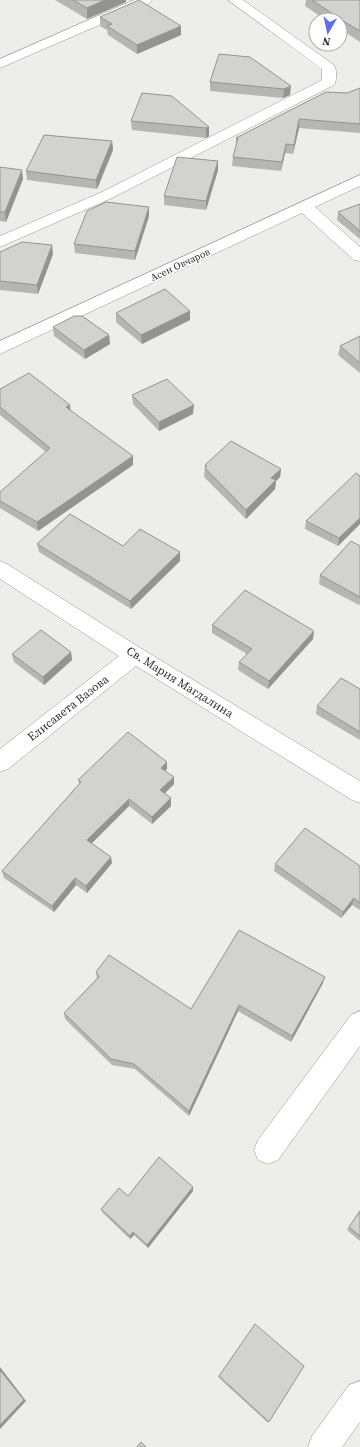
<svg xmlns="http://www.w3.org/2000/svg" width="360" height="1447" viewBox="0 0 360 1447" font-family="'Source Serif 4',serif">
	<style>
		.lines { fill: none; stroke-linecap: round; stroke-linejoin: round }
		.minor-casing { stroke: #949490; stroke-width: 1 }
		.minor { fill: #fff; fill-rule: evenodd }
		.wall { fill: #b5b5b1 }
		.shaded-wall { fill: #939390 }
		.building { fill: #d2d2ce; stroke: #939390 }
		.labels { text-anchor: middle; stroke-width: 3.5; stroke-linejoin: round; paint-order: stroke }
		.far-street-label { font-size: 10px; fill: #313130; stroke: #fff }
		.street-label { font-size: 12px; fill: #313130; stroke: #fff }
	</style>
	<rect width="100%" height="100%" fill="#edede9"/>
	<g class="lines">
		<defs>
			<g id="minor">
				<path d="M134,0H152L150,3L0,68V59Z"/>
				<path d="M228,0H243L334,65C337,70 337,80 334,85L112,198L0,247V236L102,192L322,80V69Z"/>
				<path d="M360,175V186L315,207L360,247V261L354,260L302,213L0,354V341Z"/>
				<path d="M0,561L7,564L142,649L360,781V803L352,800L136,666L8,769L0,772V749L119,656L0,579Z"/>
				<path d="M360,1011V1046L278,1160L268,1164L258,1160L254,1150L258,1140L351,1015Z"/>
				<path d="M360,1381V1422L342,1447H308L312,1436L349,1385Z"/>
			</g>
		</defs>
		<!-- minor casing -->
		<use href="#minor" class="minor-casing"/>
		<!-- minor -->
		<use href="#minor" class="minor"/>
	</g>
	<!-- wall -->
	<g class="wall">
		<path d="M55,0H126V2L87,19Z"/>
		<path d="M306,0H360V42L340,29V20H326L305,6Z"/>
		<path d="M100,17L181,35L137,54L108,35L107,30L100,26Z"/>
		<path d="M250,57L290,95L283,98L210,91V82Z"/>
		<path d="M360,88V133L299,128L293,154L285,153L281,171L232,166L233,157L236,147V138L347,93Z"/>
		<path d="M131,121L209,127V136L206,138L132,130Z"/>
		<path d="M112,141L113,150L97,189L27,180L26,171Z"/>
		<path d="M218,161V170L206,210L164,205V196Z"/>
		<path d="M0,167L23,179L6,222L0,221Z"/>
		<path d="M360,204V239L337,220L338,212Z"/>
		<path d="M149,207V216L135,260L75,253L74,244Z"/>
		<path d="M0,252L53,254L38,294L0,290Z"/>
		<path d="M190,311V320L142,344L116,322V313Z"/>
		<path d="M53,327L109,335L110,344L85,359L54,336Z"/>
		<path d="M360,336V373L338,355L340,346Z"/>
		<path d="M0,389L71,411L133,456V465L38,531L0,508V492L46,452L0,415Z"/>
		<path d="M132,395L193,414L159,431L133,404Z"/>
		<path d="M205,465L281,469L280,477L276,481L275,489L246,519L204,477Z"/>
		<path d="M360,476V524L338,546L305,529L306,521Z"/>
		<path d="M37,544L123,546L180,561L131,609L39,552Z"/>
		<path d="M360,546V604L359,605L319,584L320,575Z"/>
		<path d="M212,625L313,639L268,689L238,670L239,662L247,654L212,633Z"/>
		<path d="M71,652L72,660L44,685L14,662L12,654Z"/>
		<path d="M360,689V740L316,714L317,706Z"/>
		<path d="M167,769L165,771L174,784L165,793L171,798V806L152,824L129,806L91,844L112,863L87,893L76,885L54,912L4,878L2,871L79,784L78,780Z"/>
		<path d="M275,864L360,866V910L352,905L341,918L274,871Z"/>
		<path d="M96,972L191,1009L323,983L291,1042L238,1011L189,1116L135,1069L112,1065L65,1019L64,1013L97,978Z"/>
		<path d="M193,1191L148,1248L134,1235L130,1239L102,1212L101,1209L128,1196Z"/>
		<path d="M360,1210V1241L347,1230Z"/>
		<path d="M219,1376L269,1422H267L218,1377Z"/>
	</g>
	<!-- shaded-wall -->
	<g class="shaded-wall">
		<path d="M105,0H126V2L87,19V8Z"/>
		<path d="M181,26V35L137,54V45Z"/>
		<path d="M291,86L290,95L283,98L284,89Z"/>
		<path d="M299,119V128L293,154L294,145Z"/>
		<path d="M209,127V136L206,138V128Z"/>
		<path d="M112,141L113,150L97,189L96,180Z"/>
		<path d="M286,144L285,153L281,171L282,162Z"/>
		<path d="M218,161V170L206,210V201Z"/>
		<path d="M22,170L23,179L6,222L5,212Z"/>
		<path d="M149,207V216L135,260V251Z"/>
		<path d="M52,245L53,254L38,294L37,285Z"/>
		<path d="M190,311V320L142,344L141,335Z"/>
		<path d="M109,335L110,344L85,359L84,350Z"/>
		<path d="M70,405L71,414L66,407Z"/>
		<path d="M194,405L193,414L159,431V422Z"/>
		<path d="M133,456V465L38,531L37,522Z"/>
		<path d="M281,469L280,477L276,481L275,489L246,519V510L271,478Z"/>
		<path d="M360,518V524L338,546L339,538Z"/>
		<path d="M180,552V561L131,609L130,601Z"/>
		<path d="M314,631L313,639L268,689L269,681Z"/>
		<path d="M71,652L72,660L44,685L43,677Z"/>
		<path d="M167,762V769L161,775V768Z"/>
		<path d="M174,777V784L161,797L160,790Z"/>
		<path d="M171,798V806L152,824V817Z"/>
		<path d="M129,799V806L88,847L87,840Z"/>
		<path d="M111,857L112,863L87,893L86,886Z"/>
		<path d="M75,878L76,885L54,912L52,906Z"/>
		<path d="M354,898L352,905L341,918L343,912Z"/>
		<path d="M325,977L323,983L291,1042L292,1036Z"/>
		<path d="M239,1005L238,1011L189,1116V1111Z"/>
		<path d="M193,1187V1191L148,1248L147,1245Z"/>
		<path d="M133,1232L134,1235L130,1239V1236Z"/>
		<path d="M0,1367L26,1401L0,1429Z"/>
	</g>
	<!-- building -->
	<g class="building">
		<path d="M73,0H105L87,8Z"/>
		<path d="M139,0L181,26L137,45L107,26L112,24L100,17Z"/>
		<path d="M312,0H360V31L345,22Z"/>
		<path d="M219,54L250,57L291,86L284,89L210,82Z"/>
		<path d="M360,88V124L299,119L294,145L286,144L282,162L233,157L238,138H236L326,92L347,93Z"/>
		<path d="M142,93L172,96L209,127L206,128L131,121Z"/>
		<path d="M44,135L112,141L96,180L26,171Z"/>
		<path d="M177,157L218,161L206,201L164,196Z"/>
		<path d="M0,167L22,170L5,212H0Z"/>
		<path d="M106,202L149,207L135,251L74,244L87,211Z"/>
		<path d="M360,204V231L338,212Z"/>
		<path d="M22,242L52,245L37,285L0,281V252Z"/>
		<path d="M165,289L190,311L141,335L116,313Z"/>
		<path d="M74,316H82L109,335L84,350L53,327Z"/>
		<path d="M360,336V363L340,346Z"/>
		<path d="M29,373L70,405L66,407L133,456L37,522L0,501V492L50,448L0,407V389Z"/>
		<path d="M167,379L194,405L159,422L132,395Z"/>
		<path d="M231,441L281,469L271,478L276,480L246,510L205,468L207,466L205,465Z"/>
		<path d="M356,473L360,476V518L339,538L306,521Z"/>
		<path d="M70,514L123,546L140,529L180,552L130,601L37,544Z"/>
		<path d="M351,541L360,546V597L320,575Z"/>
		<path d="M245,590L314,631L269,681L239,662L252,649L212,625Z"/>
		<path d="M41,630L71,652L43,677L12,654Z"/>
		<path d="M341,678L360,689V732L317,706Z"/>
		<path d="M128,732L167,762L161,768L174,777L160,790L171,798L152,817L129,799L87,840L111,857L86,886L75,878L52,906L2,871L81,782L78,780Z"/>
		<path d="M305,828L360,866V903L354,898L343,912L275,864Z"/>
		<path d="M239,930L325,977L292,1036L239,1005L189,1111L134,1064L111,1059L64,1013L99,977L96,972L109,955L191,1009Z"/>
		<path d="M159,1157L193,1187L147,1245L133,1232L130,1236L101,1209L119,1188L128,1196Z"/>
		<path d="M360,1211V1236L349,1227Z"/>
		<path d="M255,1324L304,1366L269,1422L219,1376Z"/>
		<path d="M0,1370L24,1400L0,1425Z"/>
		<path d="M141,1442L146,1447H137Z"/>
	</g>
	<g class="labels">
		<!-- far-street labels -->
		<g class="far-street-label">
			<text transform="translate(180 264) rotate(-25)" y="4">Асен Овчаров</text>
		</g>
		<!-- street labels -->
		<g class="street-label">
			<text transform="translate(180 682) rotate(32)" y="4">Св. Мария Магдалина</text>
			<text transform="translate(68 708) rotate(-38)" y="4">Елисавета Вазова</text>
		</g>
	</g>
	<!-- north arrow -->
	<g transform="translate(328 32) rotate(189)"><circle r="19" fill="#ffffff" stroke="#adadac"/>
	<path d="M0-3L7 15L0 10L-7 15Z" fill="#5c70e7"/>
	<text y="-6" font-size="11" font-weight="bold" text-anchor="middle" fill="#313130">N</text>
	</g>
</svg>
